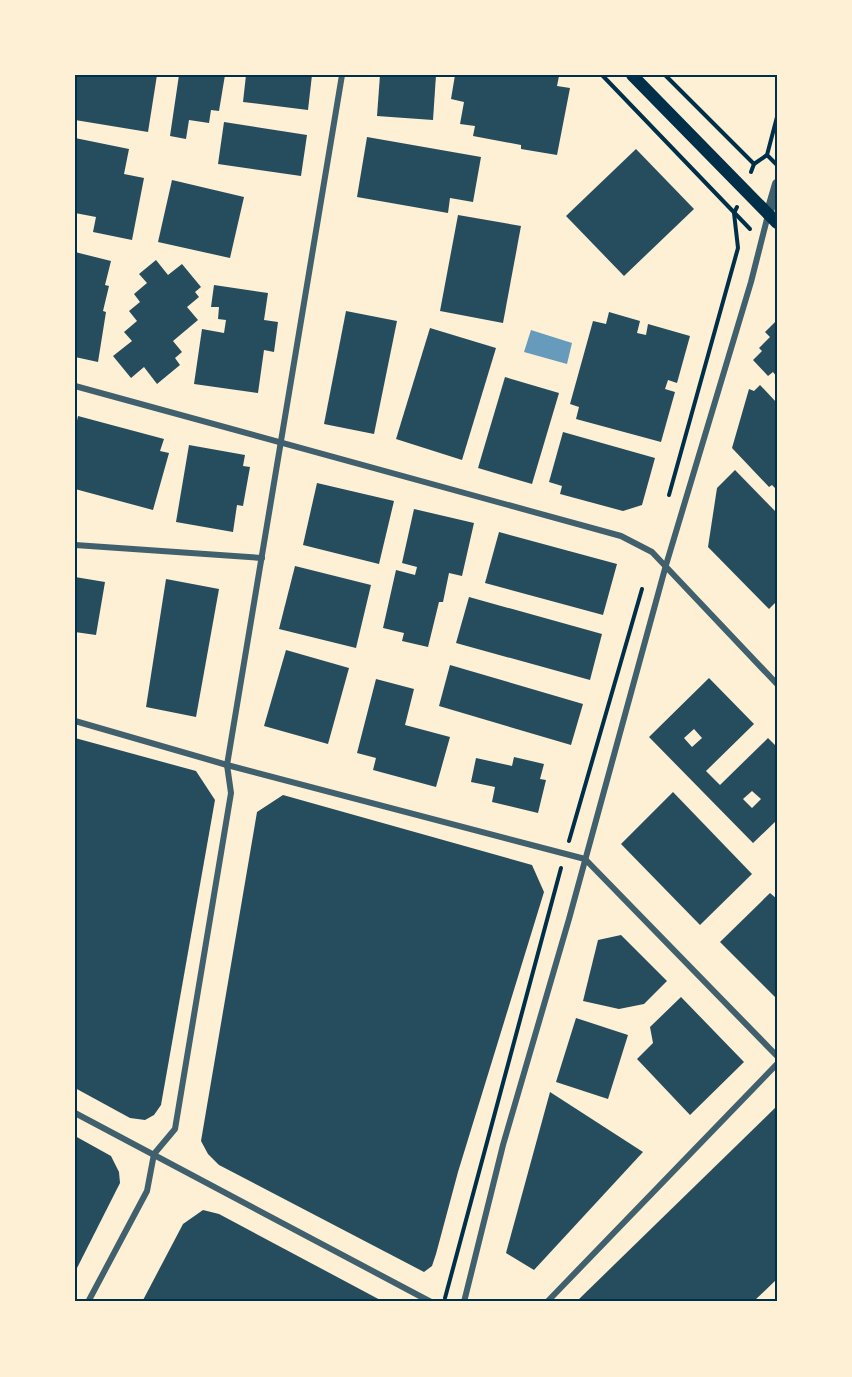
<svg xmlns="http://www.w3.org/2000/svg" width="852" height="1377" viewBox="0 0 852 1377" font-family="'PT Sans Narrow',sans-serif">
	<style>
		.water { fill: #669bbc }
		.building { fill: #264d5e; fill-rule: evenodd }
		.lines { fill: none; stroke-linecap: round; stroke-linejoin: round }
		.path { stroke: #003049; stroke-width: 4 }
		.minor { stroke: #3f606c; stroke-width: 6 }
		.tertiary { stroke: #3f606c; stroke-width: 10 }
		.secondary { stroke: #003049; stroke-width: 12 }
		.neatline { fill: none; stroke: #003049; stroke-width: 2 }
	</style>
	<rect width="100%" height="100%" fill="#fdf0d5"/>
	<!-- water -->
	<path class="water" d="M531,330L572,343L567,364L524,352Z"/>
	<!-- building -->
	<g class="building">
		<path d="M75,75H157L148,132L75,120Z"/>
		<path d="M179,75H225L219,111L211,110L209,123L189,120L186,139L170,136Z"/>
		<path d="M246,75H312L308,110L243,102Z"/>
		<path d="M380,75H436L433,120L377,116Z"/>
		<path d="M455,75L559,76L557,86L570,88L557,155L521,149V145L473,136L475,126L460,124L464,102L451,99Z"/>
		<path d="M224,122L307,135L301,176L218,164Z"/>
		<path d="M367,137L481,157L473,202L450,198L448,213L357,197Z"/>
		<path d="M75,138L129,149L124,174L144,178L132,240L93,232L96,217L75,213Z"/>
		<path d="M636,149L694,209L624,276L566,216Z"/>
		<path d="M172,180L244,197L230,258L158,242Z"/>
		<path d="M458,215L521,226L503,323L440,311Z"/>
		<path d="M75,252L111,261L105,285L109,286L103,311L106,312L98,362L75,357Z"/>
		<path d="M156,260L168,275L182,264L201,287L195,292L199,297L187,307L198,320L173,341L182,352L175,358L180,365L157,384L144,367L131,378L113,356L132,341L124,332L137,321L129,311L140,302L134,294L147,283L139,274Z"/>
		<path d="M214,285L268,293L264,320L278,322L274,352L264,350L258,393L194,384L202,329L224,333L226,320L218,319L219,307H211Z"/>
		<path d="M346,311L397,321L374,434L324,424Z"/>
		<path d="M609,312L640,321L637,333L646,335L648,324L690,336L677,383L668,380L665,389L675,392L661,442L576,419L579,407L570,404L593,321L606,324Z"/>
		<path d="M777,320V377L773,372L768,376L753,360L762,351L759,348L770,337L765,332Z"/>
		<path d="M430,328L496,348L462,460L396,439Z"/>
		<path d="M505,377L559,393L532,484L478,468Z"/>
		<path d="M760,385L777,403V490L772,485L769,487L732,448L749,389L754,391Z"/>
		<path d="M78,416L164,439L160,451L169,453L153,510L75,489V430Z"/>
		<path d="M563,432L655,458L642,505L623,511L560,494L562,486L549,482Z"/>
		<path d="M189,445L245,455L243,466L250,467L243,506L237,505L233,532L176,522Z"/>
		<path d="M735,470L777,513V601L769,609L708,547L717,488Z"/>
		<path d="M317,483L394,501L379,564L303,545Z"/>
		<path d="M414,509L474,523L462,576L449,573L443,602H439L428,647L402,641L404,633L383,628L396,570L415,575L417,567L402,563Z"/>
		<path d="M499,532L617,564L603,615L485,583Z"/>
		<path d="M295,566L371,585L356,648L279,629Z"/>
		<path d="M75,577L105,582L96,635L75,632Z"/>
		<path d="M166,579L219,589L196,717L146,707Z"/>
		<path d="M469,597L602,634L590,680L456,643Z"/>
		<path d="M286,650L349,668L328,744L264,726Z"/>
		<path d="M450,665L583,704L571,745L439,706Z"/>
		<path d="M709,678L754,724L706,771L720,785L768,738L777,747V820L753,843L649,737ZM694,729L702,738L692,747L684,738ZM752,791L761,799L752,808L743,799Z"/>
		<path d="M376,679L414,689L405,725L450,737L436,787L373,770L376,758L357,753Z"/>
		<path d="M75,738L196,771L215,800L161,1105L154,1115L145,1120L130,1118L75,1088Z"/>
		<path d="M514,757L544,764L540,779L546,780L538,813L492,802L495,787L471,782L476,758L512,766Z"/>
		<path d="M673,792L752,874L700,925L621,844Z"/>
		<path d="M283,795L532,865L544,892L458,1172L436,1254L432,1266L424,1272L219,1165L208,1154L201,1141L257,812Z"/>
		<path d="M770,893L777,899V999L720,942Z"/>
		<path d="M621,935L667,981L644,1004L619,1009L583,1001L598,940Z"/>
		<path d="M681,997L744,1062L690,1115L637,1059L653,1043L650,1027Z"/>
		<path d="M576,1018L628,1035L608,1099L556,1082Z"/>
		<path d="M550,1092L643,1152L534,1270L506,1253Z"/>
		<path d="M777,1106V1279L753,1302H576Z"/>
		<path d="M75,1136L111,1156L119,1172L120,1183L75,1272Z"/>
		<path d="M203,1210L219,1214L384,1302H142L183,1224Z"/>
	</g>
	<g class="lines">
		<!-- path -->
		<g class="path">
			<path d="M602,75L750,229"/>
			<path d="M665,75L754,164"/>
			<path d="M767,155L777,165"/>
			<path d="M751,172L754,164L767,155L777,117"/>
			<path d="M669,495L738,248L734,213L737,207"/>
			<path d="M569,841L642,589"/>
			<path d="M445,1298L561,868"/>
		</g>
		<!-- minor -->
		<g class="minor">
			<path d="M75,386L621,536L652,552L777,684"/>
			<path d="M75,545L262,558"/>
			<path d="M75,721L227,765L585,859"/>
			<path d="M585,859L777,1056"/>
			<path d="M75,1113L431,1302"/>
			<path d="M88,1302L147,1191L154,1154L175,1129L231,793L227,765L342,75"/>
			<path d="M464,1302L503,1145L569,919L666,565L751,282L768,215"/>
			<path d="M547,1302L777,1064"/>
		</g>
		<!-- tertiary -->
		<path class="tertiary" d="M768,215L777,184"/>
		<!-- secondary -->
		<path class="secondary" d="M632,75L777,223"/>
	</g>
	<!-- border -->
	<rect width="852" height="1377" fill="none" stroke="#fdf0d5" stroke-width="153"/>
	<rect x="76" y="76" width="700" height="1224" class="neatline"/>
</svg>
